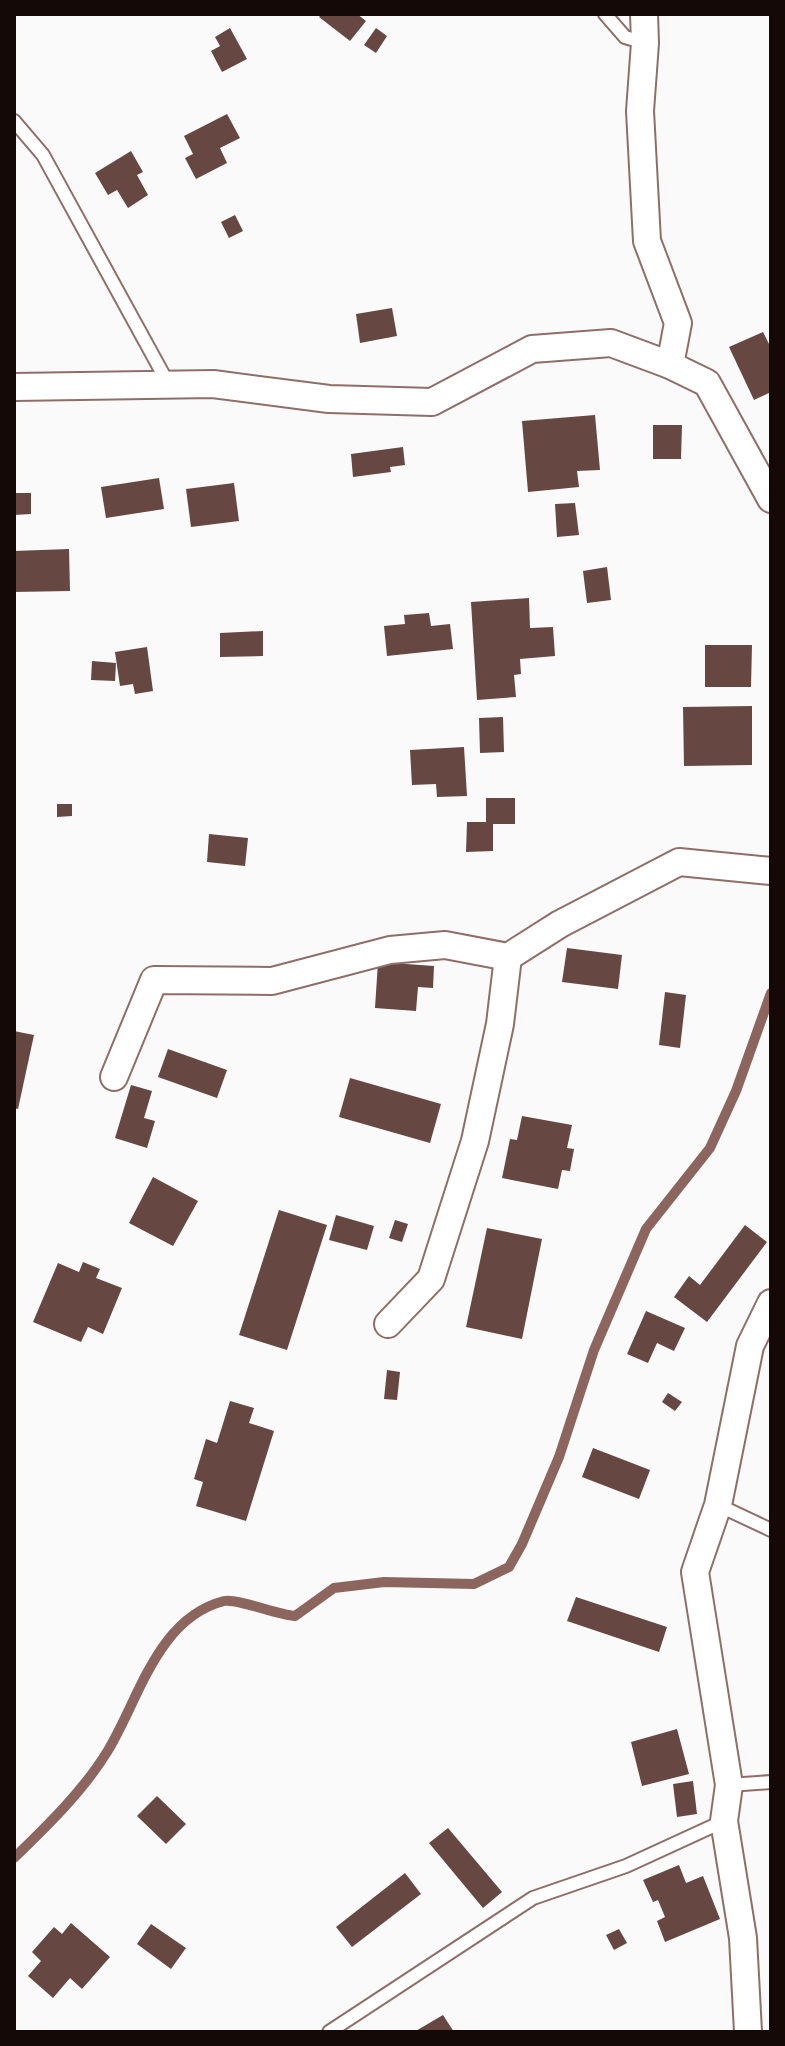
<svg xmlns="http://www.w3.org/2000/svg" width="785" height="2046" viewBox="0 0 785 2046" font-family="Raleway,sans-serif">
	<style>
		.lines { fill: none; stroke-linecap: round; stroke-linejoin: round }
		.stream { stroke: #8c665e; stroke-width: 10 }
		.building { fill: #664741 }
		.lane-casing { stroke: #8f6e67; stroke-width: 16 }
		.street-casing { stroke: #8f6e67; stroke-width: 30 }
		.lane { stroke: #fff; stroke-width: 12 }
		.street { stroke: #fff; stroke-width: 26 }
	</style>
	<rect width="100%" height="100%" fill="#fafafa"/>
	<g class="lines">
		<!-- stream -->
		<path class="stream" d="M14,1858C47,1826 83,1791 107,1752C139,1700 157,1618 224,1601C237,1598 277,1615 295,1616L334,1588L384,1582L474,1584L509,1567L522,1544L559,1457L594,1350L646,1229L710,1148L736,1091L771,993"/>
	</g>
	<!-- building -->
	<g class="building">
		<path d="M322,14H357L366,21L350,41L319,17Z"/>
		<path d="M230,28L247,59L222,72L211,51L220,46L215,37Z"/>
		<path d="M376,28L387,36L376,53L364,45Z"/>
		<path d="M227,114L240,138L220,148L227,163L196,179L185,158L193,154L184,136Z"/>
		<path d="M131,151L143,172L137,175L148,195L128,208L117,190L108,195L95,173Z"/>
		<path d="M235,215L243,231L229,238L221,222Z"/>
		<path d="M392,308L397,336L360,343L356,314Z"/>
		<path d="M763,332L771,348V392L754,400L729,347Z"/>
		<path d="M595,415L600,470L577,471L579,487L528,492L522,421Z"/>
		<path d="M653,425H682L681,459H653Z"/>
		<path d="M403,447L405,465L390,467L391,472L353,477L351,454Z"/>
		<path d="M159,478L164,509L106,518L101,487Z"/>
		<path d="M234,483L239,521L191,527L186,489Z"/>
		<path d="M14,493H31V514L14,515Z"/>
		<path d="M575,503L579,535L557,537L555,504Z"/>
		<path d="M69,549L70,591L14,592V551Z"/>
		<path d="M607,567L611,600L587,603L583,571Z"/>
		<path d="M529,598L530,628L553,627L555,656L520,659L521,674L514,675L516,697L477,700L471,602Z"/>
		<path d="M429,613L431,626L450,624L453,649L387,656L384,626L405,624L404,615Z"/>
		<path d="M263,631V656L220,657V633Z"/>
		<path d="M705,645H752L751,687H705Z"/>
		<path d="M147,647L153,691L135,694L133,684L120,686L115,652Z"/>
		<path d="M92,661L116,663L115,681L91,680Z"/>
		<path d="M752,706V765L684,766L683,707Z"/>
		<path d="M503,717L504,752L480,753L479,718Z"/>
		<path d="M464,747L467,796L437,797L436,784L412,785L410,750Z"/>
		<path d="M486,798H515V824H493V851L466,852L467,822H486Z"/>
		<path d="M57,804H72V816L57,817Z"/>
		<path d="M209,834L248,838L245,866L207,862Z"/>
		<path d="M567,948L622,955L618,989L562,982Z"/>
		<path d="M378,962L434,966L433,988L418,987L416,1011L375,1008Z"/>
		<path d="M665,992L686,995L680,1048L659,1045Z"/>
		<path d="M14,1031L34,1035L18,1109L14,1108Z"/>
		<path d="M168,1049L227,1070L217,1098L158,1077Z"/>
		<path d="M350,1078L441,1104L430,1143L339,1117Z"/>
		<path d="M131,1085L152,1091L144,1118L155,1121L147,1148L115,1138Z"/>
		<path d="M522,1116L572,1125L567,1148L574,1149L570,1171L562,1170L558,1189L502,1178L510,1139L517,1140Z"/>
		<path d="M153,1177L198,1201L173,1246L129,1223Z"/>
		<path d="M279,1210L327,1225L287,1350L239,1335Z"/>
		<path d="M336,1215L374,1226L367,1250L329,1240Z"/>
		<path d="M395,1220L408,1224L402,1242L389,1238Z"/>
		<path d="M745,1225L767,1242L707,1322L674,1297L689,1276L700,1285Z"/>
		<path d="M487,1228L542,1239L522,1339L466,1327Z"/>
		<path d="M83,1262L100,1269L96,1278L122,1288L103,1334L88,1327L81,1342L33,1322L58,1263L79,1272Z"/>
		<path d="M646,1311L685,1328L674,1351L657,1343L648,1363L627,1354Z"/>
		<path d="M387,1370L400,1372L397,1400L384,1399Z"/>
		<path d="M668,1393L682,1402L675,1411L662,1402Z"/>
		<path d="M230,1401L254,1408L249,1423L274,1431L246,1521L196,1506L203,1482L194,1479L206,1439L217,1443Z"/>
		<path d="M593,1448L650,1470L639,1499L582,1477Z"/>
		<path d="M576,1597L667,1627L659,1652L567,1621Z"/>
		<path d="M677,1729L689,1774L642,1786L631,1742Z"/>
		<path d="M693,1781L697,1814L677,1817L673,1784Z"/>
		<path d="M157,1796L186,1824L166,1844L137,1816Z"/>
		<path d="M448,1828L502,1892L483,1908L429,1843Z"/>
		<path d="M679,1865L686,1883L703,1876L720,1919L665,1942L657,1921L665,1917L658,1900L653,1902L643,1880Z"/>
		<path d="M405,1873L421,1894L352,1947L336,1927Z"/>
		<path d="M71,1923L110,1957L82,1989L70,1978L53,1998L28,1976L41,1961L32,1952L54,1927L62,1934Z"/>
		<path d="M151,1924L186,1948L171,1969L137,1944Z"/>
		<path d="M619,1929L627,1943L614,1950L606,1935Z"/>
		<path d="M443,2015L454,2032H414Z"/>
	</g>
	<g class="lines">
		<defs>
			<g id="lane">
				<path d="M605,14L625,37L645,43"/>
				<path d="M14,121L43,155L169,385"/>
				<path d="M718,1505L771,1530"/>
				<path d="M729,1785L771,1782"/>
				<path d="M329,2032L533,1898L626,1866L724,1821"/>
			</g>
			<g id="street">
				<path d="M644,14L645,43L640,111L647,241L678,323L670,365"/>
				<path d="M14,387L213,384L329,399L432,402L532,349L611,343L670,365L707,383L771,499"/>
				<path d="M114,1077L154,980L272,981L390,950L445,945L508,957L560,924L679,862L771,871"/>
				<path d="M388,1324L431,1279L475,1141L500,1024L508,957"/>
				<path d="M748,2032L743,1938L724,1821L729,1785L695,1572L718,1505L750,1346L771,1303"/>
			</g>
		</defs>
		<!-- lane casing -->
		<use href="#lane" class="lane-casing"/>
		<!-- street casing -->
		<use href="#street" class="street-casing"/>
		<!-- lane -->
		<use href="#lane" class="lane"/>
		<!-- street -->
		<use href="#street" class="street"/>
	</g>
	<!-- border -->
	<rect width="785" height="2046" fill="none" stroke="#150907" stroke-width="32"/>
</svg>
